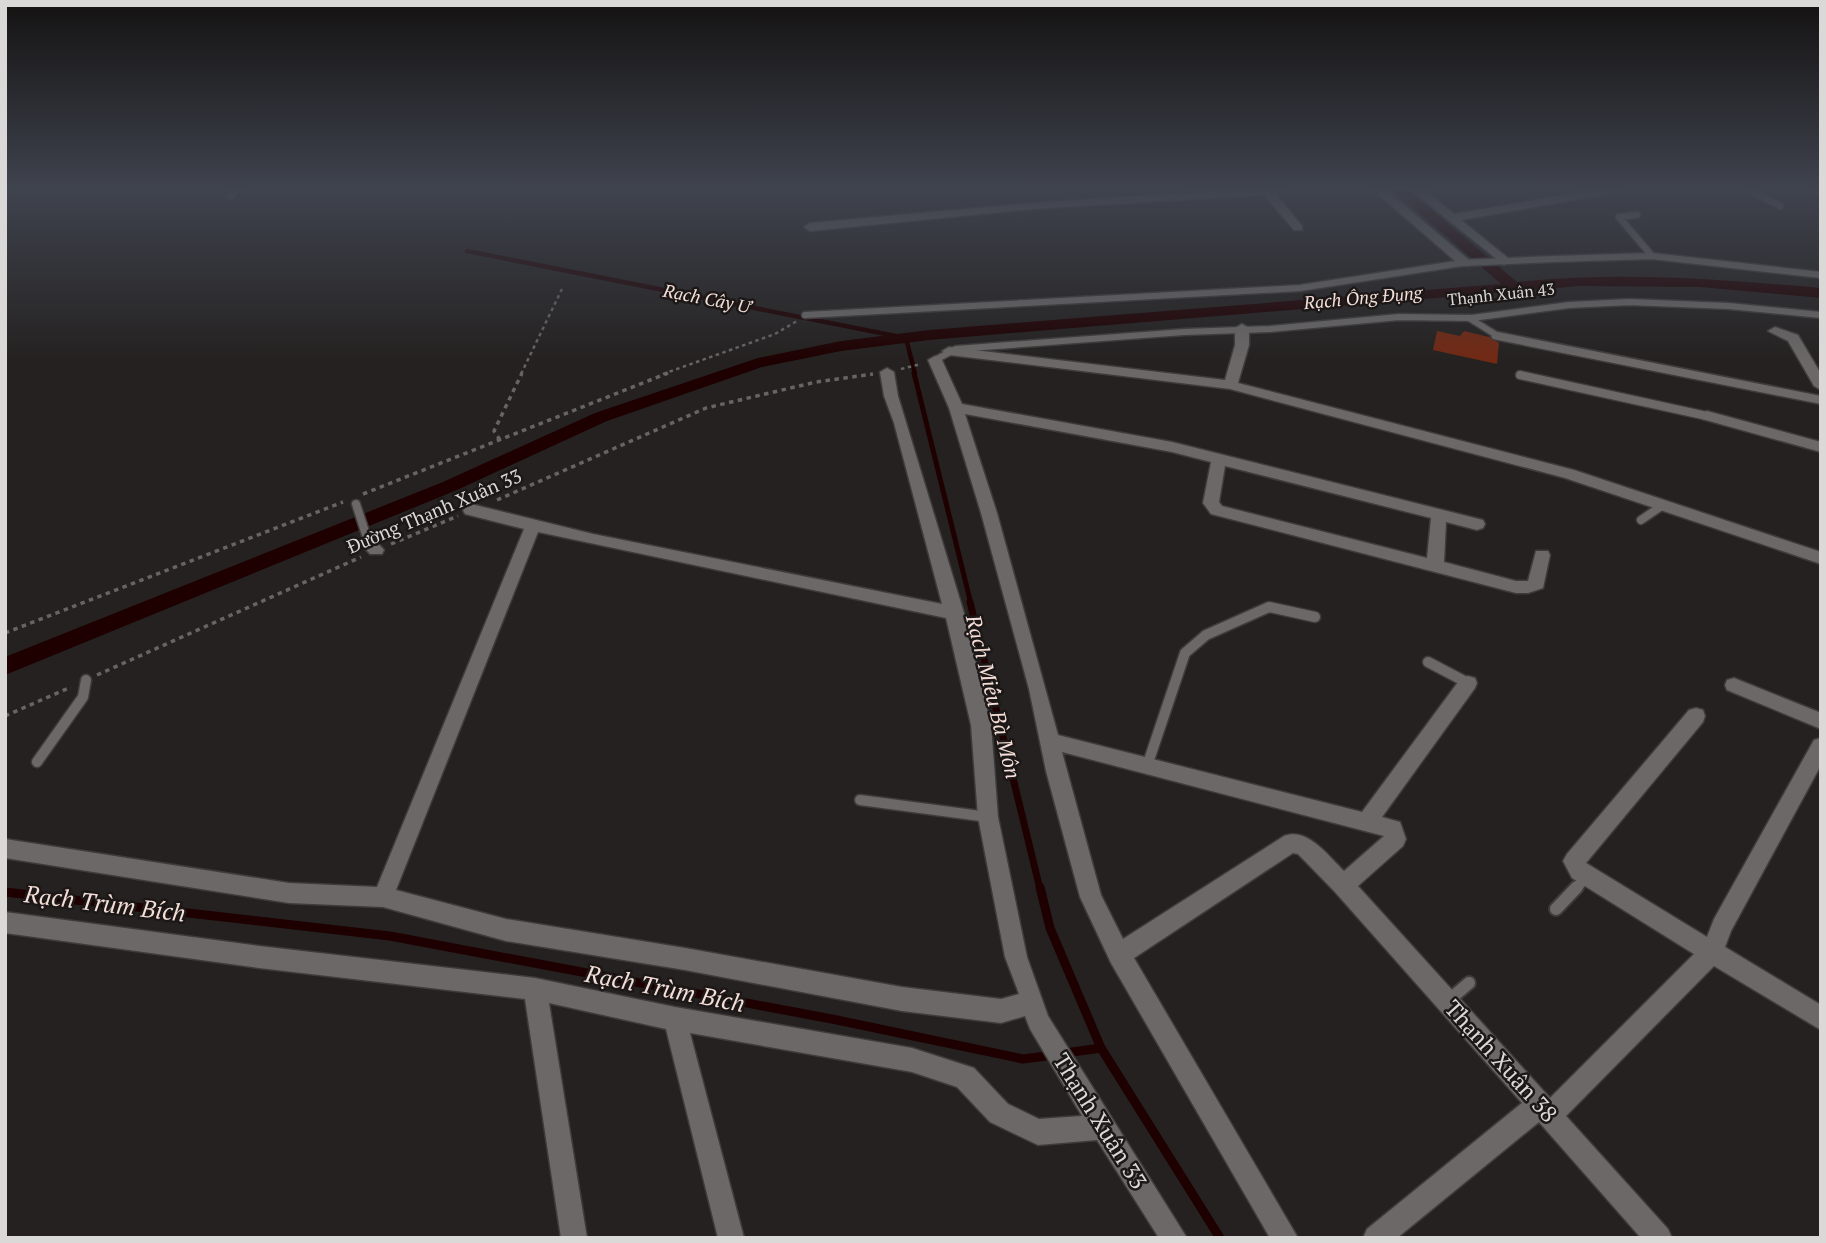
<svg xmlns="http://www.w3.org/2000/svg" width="1826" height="1243" viewBox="0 0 1826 1243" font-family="'PT Serif',serif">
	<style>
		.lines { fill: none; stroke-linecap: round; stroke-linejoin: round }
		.stream-far3 { stroke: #1e0000; stroke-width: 4.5 }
		.stream-far2 { stroke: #1e0000; stroke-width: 5 }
		.stream-far1 { stroke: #1e0000; stroke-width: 7 }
		.stream { stroke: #1e0000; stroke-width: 9 }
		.canal { fill: #1e0000; fill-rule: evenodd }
		.building { fill: #722913 }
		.lane-far3-casing { stroke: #3e3c3b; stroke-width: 9 }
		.lane-far2-casing { stroke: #3e3c3b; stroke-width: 11 }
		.lane-far1-casing { stroke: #3e3c3b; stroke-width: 13 }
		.lane-casing { stroke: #3e3c3b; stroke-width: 16 }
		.street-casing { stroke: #3e3c3b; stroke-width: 3 }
		.path-far1 { stroke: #676564; stroke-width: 2.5; stroke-dasharray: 3.5 3.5; stroke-linecap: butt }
		.path { stroke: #676564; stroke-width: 3.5; stroke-dasharray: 4.5 4.5; stroke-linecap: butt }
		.lane-far3 { stroke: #6b6867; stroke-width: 6 }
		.lane-far2 { stroke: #6b6867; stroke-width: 8 }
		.lane-far1 { stroke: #6b6867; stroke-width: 10 }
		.lane { stroke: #6b6867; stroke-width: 12 }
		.street { fill: #6b6867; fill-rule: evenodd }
		.labels { text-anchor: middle; stroke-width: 5; stroke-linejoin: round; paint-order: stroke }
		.far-street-label { font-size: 16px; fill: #dbd9d8; stroke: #1b1817 }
		.far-water-label { font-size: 18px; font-style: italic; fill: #f5ded7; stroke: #1b1817 }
		.street-label { font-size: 19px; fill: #dbd9d8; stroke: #1b1817 }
		.water-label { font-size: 21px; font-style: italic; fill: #f5ded7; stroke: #1b1817 }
		.near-street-label { font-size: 23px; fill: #dbd9d8; stroke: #1b1817 }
		.near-water-label { font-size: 24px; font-style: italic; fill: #f5ded7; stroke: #1b1817 }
	</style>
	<rect width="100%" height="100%" fill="#242120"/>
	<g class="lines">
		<!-- stream-far3 -->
		<path class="stream-far3" d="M467,251L906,338L915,374"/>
		<!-- stream-far2 -->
		<path class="stream-far2" d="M914,373L971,604"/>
		<!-- stream-far1 -->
		<path class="stream-far1" d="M970,602L1040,889"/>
		<!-- stream -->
		<g class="stream">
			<path d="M1040,887L1050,928L1101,1048L1220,1238"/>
			<path d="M5,892L390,936L837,1020L1023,1059L1054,1055"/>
			<path d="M1065,1053L1101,1048"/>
		</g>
		<!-- canal -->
		<path class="canal" d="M1392,189H1407L1517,282C1618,271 1720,279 1821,288V298L1700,287L1580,286L929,340L841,351L762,367L607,421L457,490L5,675V657L443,482L595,413L758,358L841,341L929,330L1501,284Z"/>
	</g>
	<!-- building -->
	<path class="building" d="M1437,331L1460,336L1464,331L1489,337L1499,343L1497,364L1433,350Z"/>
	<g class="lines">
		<defs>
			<g id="lane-far3">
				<path d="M1748,189L1780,206"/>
				<path d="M1812,189L1821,193"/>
				<path d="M1637,215L1619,217L1652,256"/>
				<path d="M805,315L1300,288L1462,263L1552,259L1652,256L1821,275"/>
				<path d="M1469,318L1498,336"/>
				<path d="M935,360L956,349L1184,332L1270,329L1399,317L1472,318L1569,305L1629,302L1729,306L1821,315"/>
			</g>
			<g id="lane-far2">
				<path d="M1520,375L1707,416"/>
				<path d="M356,504L369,544"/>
				<path d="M1641,520L1663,505"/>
			</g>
			<g id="lane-far1">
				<path d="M1428,662L1468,683"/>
				<path d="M37,762L83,697L86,680"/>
				<path d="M1147,766L1185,653L1206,635L1269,607L1315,617"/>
				<path d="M860,800L988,817"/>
				<path d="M1575,889L1587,877"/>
			</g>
			<g id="lane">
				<path d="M1556,909L1577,887"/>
				<path d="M1449,1000L1469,983"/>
			</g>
			<g id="street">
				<path d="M231,189H243L231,200L225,197Z"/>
				<path d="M1247,189H1288L1275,193L1302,226V230H1294L1264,195L1033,209L810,231L804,227L810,223L1033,203Z"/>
				<path d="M1372,189H1385L1469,260V266H1461Z"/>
				<path d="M1410,189H1423L1454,214L1601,189L1620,190L1614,193L1461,220L1508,258L1510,261L1504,265Z"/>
				<path d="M1242,324L1249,328V345L1238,383L1574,470L1821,552V564L1565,478L1230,389L949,355L942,351L949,347L1225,380L1235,345V328Z"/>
				<path d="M1775,327L1798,335L1821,374V390L1814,386L1788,341L1768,331Z"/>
				<path d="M1498,332L1821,396V404L1493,339L1491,336Z"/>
				<path d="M935,356L942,360L962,404L1172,442L1483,520L1485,524L1483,528L1477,530L1446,522L1444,562L1516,581H1528L1536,551H1548L1550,555L1543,588L1528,593H1516L1211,514L1203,503L1211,462L1172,452L965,414L997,513L1058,735L1362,812L1461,678L1468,676L1475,678L1477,683L1475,688L1382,817L1400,822L1406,839L1403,846L1358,886L1550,1098L1694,954L1572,878L1563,861L1567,854L1689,710L1696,708L1703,710L1705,716L1703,722L1586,863L1707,937L1714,919L1814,740L1821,738V765L1731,931L1725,947L1821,1005V1030L1714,966L1566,1116L1668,1229L1672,1238H1641L1539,1122L1397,1238H1363L1367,1229L1522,1103L1335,892L1298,854L1293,853L1134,958L1298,1238H1270L1111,963L1080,897L1046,771L1029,689L981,513L949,408L928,360ZM1225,466L1431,518L1427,558L1222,506L1219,502ZM1062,752L1384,836L1344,871C1328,856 1308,827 1284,836L1123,939L1101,895Z"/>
				<path d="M887,368L894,372L898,396L964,613L991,725L998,817L1027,957L1048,1016L1187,1238H1159L1097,1140L1038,1145L990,1122L957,1087L912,1072L690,1033L744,1238H718L666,1029L549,1003L587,1238H561L525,999L259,968L5,933V912L259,946L535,978L675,1007L912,1048L974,1068L1008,1104L1039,1119L1082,1116L1030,1029L1025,1016L1001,1023L902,1011L685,970L506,941L383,907L289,903L5,858V839L289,883L377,887L524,529L465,514L463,510L471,504L593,534L942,604L894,423L884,396L880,372ZM538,532L946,618L971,725L978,817L1005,957L1019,994L1001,999L902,987L685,948L506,919L396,890Z"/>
				<path d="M1707,411L1821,442V452L1702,419L1700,416L1702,413Z"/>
				<path d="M369,538L375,540L384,550L382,554H370L361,544Z"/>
				<path d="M1734,678L1821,713V729L1727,690L1725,685L1727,680Z"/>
			</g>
		</defs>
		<!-- lane-far3 casing -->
		<use href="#lane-far3" class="lane-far3-casing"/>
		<!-- lane-far2 casing -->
		<use href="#lane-far2" class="lane-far2-casing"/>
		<!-- lane-far1 casing -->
		<use href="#lane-far1" class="lane-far1-casing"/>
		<!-- lane casing -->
		<use href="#lane" class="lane-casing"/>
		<!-- street casing -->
		<use href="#street" class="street-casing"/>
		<!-- path-far1 -->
		<g class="path-far1">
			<path d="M901,369L921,364"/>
			<path d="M521,374L562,289"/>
			<path d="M663,374L775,334L797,321"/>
		</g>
		<!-- path -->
		<g class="path">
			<path d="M500,440L494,431L522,373"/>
			<path d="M363,494L668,373"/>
			<path d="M497,500L706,408L816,382L873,374"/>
			<path d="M391,544L458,516"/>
			<path d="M5,633L343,502"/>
			<path d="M97,675L361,557"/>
			<path d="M5,716L71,687"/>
		</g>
		<!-- lane-far3 -->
		<use href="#lane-far3" class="lane-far3"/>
		<!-- lane-far2 -->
		<use href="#lane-far2" class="lane-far2"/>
		<!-- lane-far1 -->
		<use href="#lane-far1" class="lane-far1"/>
		<!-- lane -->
		<use href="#lane" class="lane"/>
		<!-- street -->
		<use href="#street" class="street"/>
	</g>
	<!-- sky -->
	<linearGradient id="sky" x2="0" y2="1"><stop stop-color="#141212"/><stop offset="0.52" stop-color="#3f434e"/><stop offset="1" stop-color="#3f434e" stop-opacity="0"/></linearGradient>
	<rect width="1826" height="363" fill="url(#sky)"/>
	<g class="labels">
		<!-- far-street labels -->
		<g class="far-street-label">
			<text transform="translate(1501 294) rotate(-6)" y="6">Thạnh Xuân 43</text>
		</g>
		<!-- far-water labels -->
		<g class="far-water-label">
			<text transform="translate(1363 298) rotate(-5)" y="6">Rạch Ông Đụng</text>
			<text transform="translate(707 299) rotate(11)" y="6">Rạch Cây Ư</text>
		</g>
		<!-- street labels -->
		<g class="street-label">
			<text transform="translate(434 511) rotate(-23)" y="7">Đường Thạnh Xuân 33</text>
		</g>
		<!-- water labels -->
		<g class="water-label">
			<text transform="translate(993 697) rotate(76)" y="7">Rạch Miếu Bà Môn</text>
		</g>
		<!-- near-street labels -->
		<g class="near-street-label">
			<text transform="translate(1501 1061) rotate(48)" y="8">Thạnh Xuân 38</text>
			<text transform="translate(1100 1121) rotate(58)" y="8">Thạnh Xuân 33</text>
		</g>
		<!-- near-water labels -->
		<g class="near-water-label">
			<text transform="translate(105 904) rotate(7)" y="8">Rạch Trùm Bích</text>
			<text transform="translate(665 989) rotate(11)" y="8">Rạch Trùm Bích</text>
		</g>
	</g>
	<!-- border -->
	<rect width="1826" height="1243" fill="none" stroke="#dbd9d8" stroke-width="14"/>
</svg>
